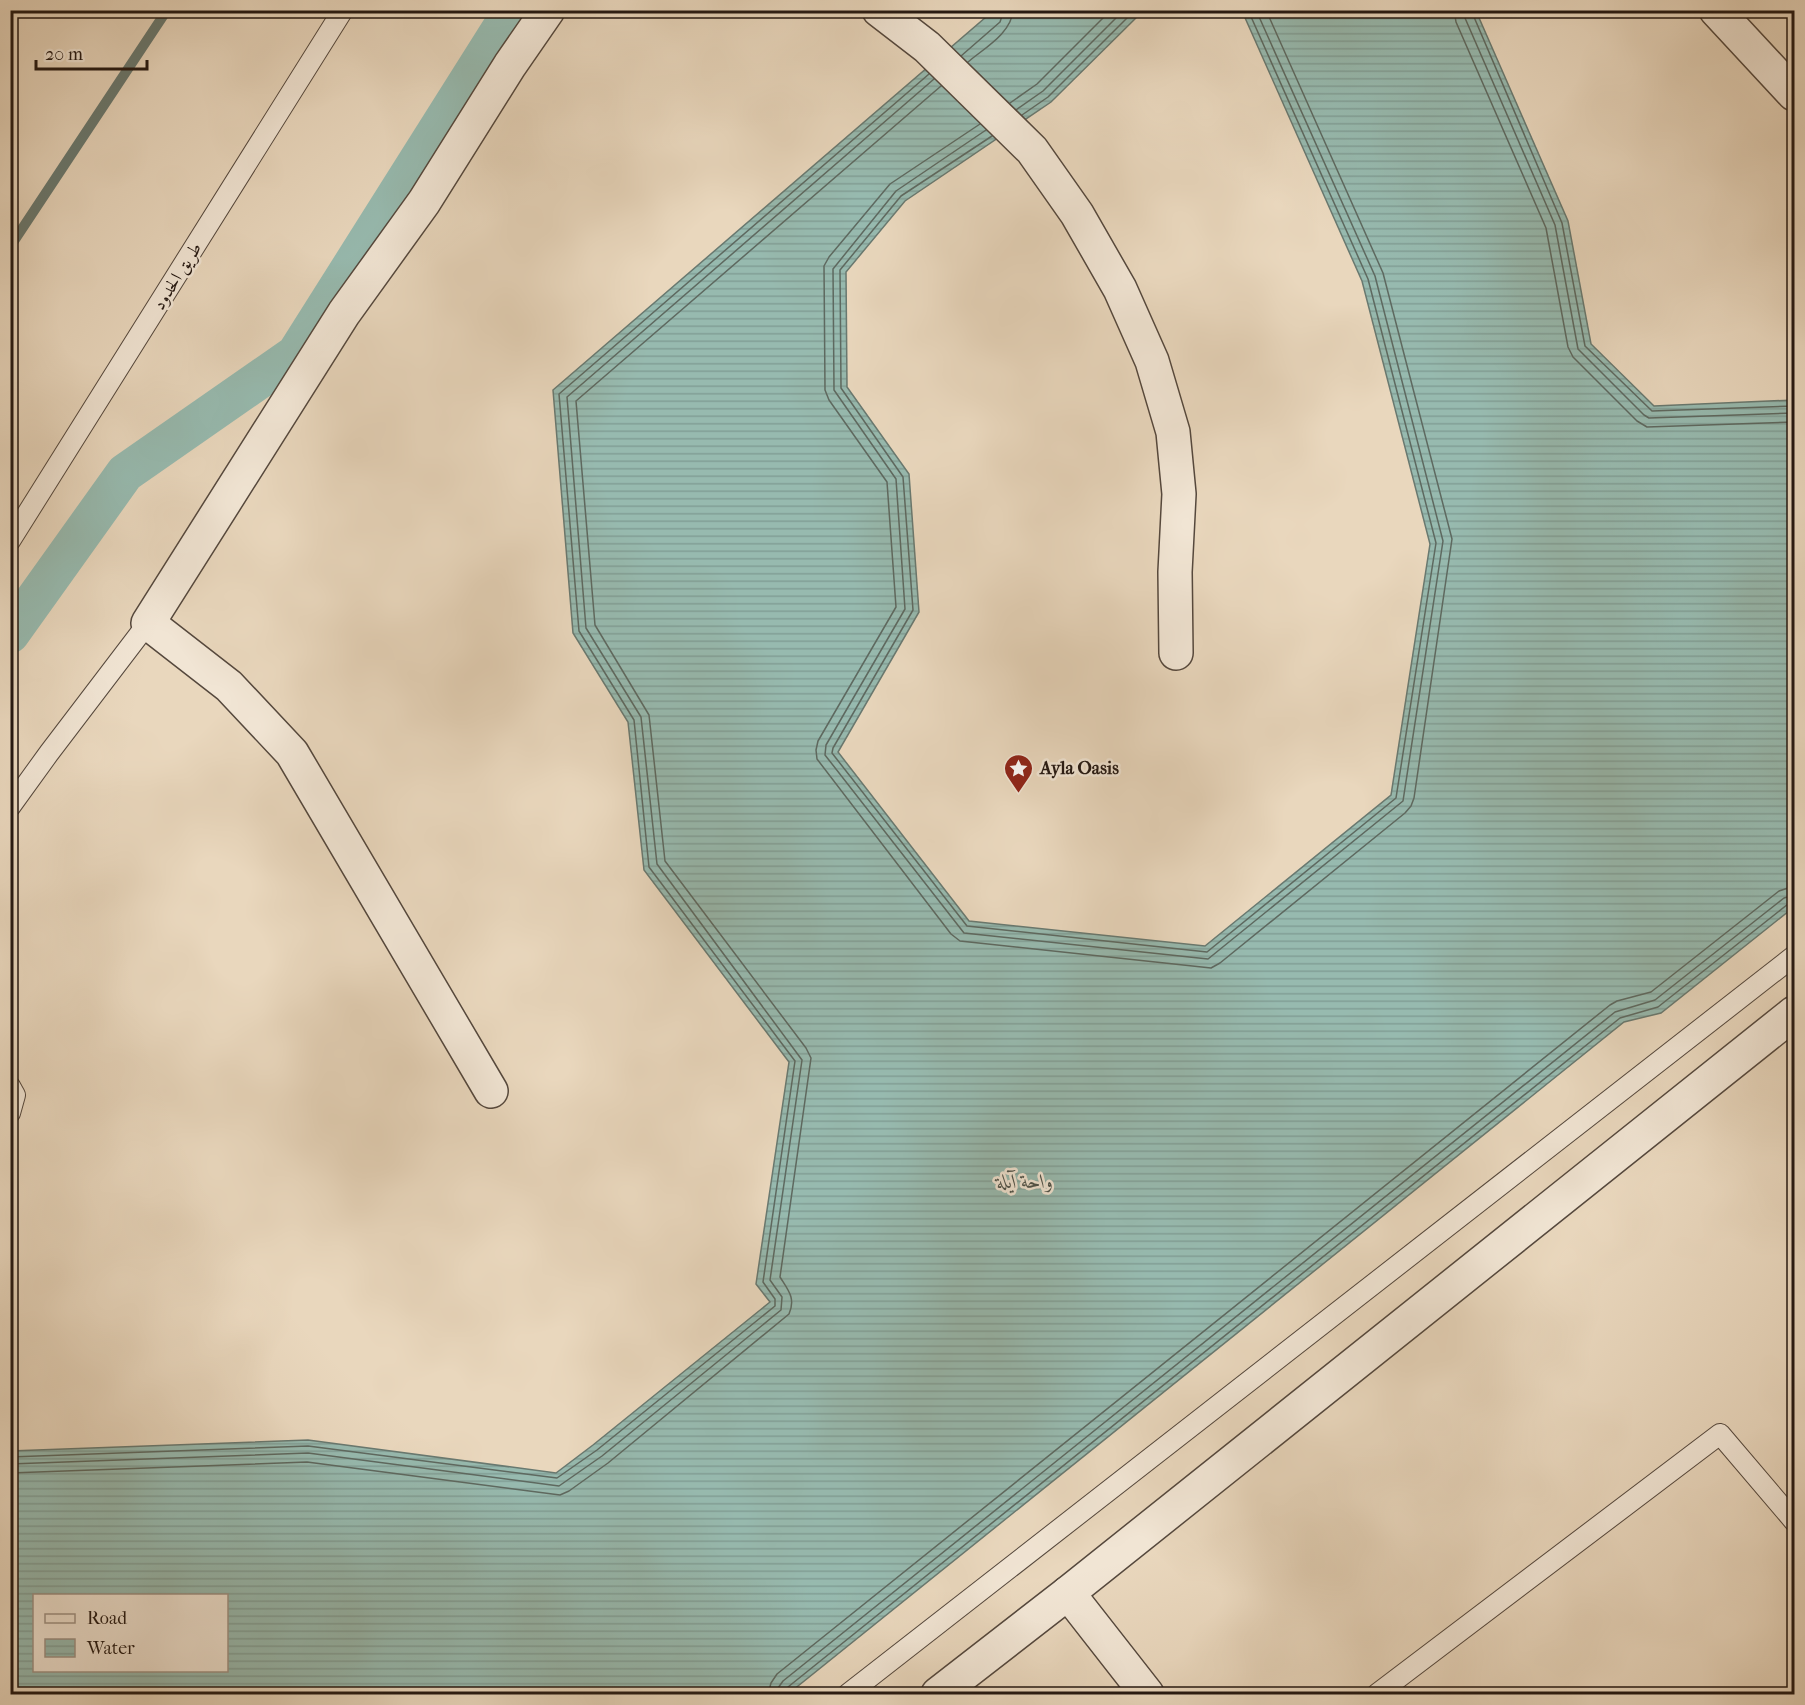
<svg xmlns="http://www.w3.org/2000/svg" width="1805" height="1705" viewBox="0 0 1805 1705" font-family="'IM FELL French Canon',Amiri,serif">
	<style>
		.water { fill: url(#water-rules); stroke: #697970; stroke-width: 1.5; fill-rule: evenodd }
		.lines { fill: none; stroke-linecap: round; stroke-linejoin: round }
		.shore { stroke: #5e6960; stroke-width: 1.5 }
		.stream { stroke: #697970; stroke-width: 10 }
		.canal { stroke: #97baaf; stroke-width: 39 }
		.service-casing { stroke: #55483d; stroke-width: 22 }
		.minor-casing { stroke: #55483d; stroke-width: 36 }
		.service { stroke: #f1e5d4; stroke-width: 20 }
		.minor { stroke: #f1e5d4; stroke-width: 33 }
		.labels { text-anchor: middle; stroke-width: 5; stroke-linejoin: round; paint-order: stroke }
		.street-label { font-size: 18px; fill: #241812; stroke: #f1e5d4 }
		.poi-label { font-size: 18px; font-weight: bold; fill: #241812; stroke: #f1e5d4; text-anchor: start }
		.water-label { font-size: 20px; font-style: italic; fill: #4c5149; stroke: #f1e5d4 }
	</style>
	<defs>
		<pattern id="water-rules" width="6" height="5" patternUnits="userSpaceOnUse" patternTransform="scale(1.5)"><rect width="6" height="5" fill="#97baaf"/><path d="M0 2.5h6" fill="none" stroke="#829f96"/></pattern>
	</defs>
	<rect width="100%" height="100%" fill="#e9d7bd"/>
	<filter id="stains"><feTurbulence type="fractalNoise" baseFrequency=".00333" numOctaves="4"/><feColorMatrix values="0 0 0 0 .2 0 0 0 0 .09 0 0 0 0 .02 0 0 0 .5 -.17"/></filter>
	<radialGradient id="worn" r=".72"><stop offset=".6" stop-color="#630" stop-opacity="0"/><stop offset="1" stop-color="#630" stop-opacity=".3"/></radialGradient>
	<!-- water -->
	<path class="water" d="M993,11H1143L1051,102L905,201L846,272L847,387L909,474L919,612L838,752L969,921L1205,946L1391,795L1430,544L1362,281L1242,11H1476L1568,221L1591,344L1654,406L1794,400V907L1661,1013L1624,1022L788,1694H11L10,1451L308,1440L556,1473L593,1445L770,1302L756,1284L789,1062L644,870L628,722L573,633L553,390ZM34,1596H226V1670H34Z"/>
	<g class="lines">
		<!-- shore -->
		<g class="shore">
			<path d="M1454,10L1456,22L1546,228L1568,347L1573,357L1637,421L1647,427L1794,422"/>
			<path d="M1463,10L1465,18L1555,225L1578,349L1644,415L1649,418L1794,413"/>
			<path d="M1471,10L1562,223L1585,346L1652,411L1794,406"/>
			<path d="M961,56L1000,22L1004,10"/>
			<path d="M968,62C983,49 1012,33 1013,10"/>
			<path d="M1010,103L1037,84L1111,10"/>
			<path d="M1016,110L1043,91L1124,10"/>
			<path d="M1022,115L1048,97L1135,10"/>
			<path d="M980,124L890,184L829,257L824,266L825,390L829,400L887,482L896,607L818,741L816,750L817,759L951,934L960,941L1211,968L1220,963L1405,813L1411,806L1414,798L1452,539L1383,273L1266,10"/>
			<path d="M986,130L896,191L833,269L834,390L896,479L905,609L826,745L825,755L964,933L1208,959L1403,801L1443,541L1375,276L1256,10"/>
			<path d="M992,136L901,196L840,270L841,388L903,477L913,610L833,748L832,753L967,926L1207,952L1396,798L1436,543L1368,279L1248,10"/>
			<path d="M10,1457L308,1446L557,1478L597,1450L775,1306V1299L763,1282L795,1061L649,867L634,720L579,631L559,394L929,74"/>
			<path d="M10,1464L308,1453L559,1486L602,1456L781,1310L782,1297L770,1280L802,1060L657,864L641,717L586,628L567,397L934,79"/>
			<path d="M10,1473L307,1462L560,1495L569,1491L608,1463L789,1314C796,1298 788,1290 780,1277L811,1058L806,1048L665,861L649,715L595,625L576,401L941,86"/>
			<path d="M768,1694L771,1683L777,1674L1610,1005L1617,1001L1651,992L1779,891L1794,886"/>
			<path d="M777,1694L778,1688L783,1681L1615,1012L1655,1000L1784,898L1794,895"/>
			<path d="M785,1694L788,1687L1620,1018L1658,1007L1788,904L1794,903"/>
		</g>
		<!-- stream -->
		<path class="stream" d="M10,247L167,10"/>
		<!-- canal -->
		<path class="canal" d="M10,634L125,473L296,354L513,10"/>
		<defs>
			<g id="service">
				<path d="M10,541L343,10"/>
				<path d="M10,807L49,753L148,623"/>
				<path d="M10,1086L15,1095L10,1113"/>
				<path d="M848,1694L1794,956"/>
				<path d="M1377,1694L1720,1434L1794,1521"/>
			</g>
			<g id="minor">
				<path d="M879,10L927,47L1032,150L1077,214L1120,289L1152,361L1173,432L1179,494L1175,572L1176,653"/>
				<path d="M1716,10L1794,94"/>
				<path d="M491,1091L292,753L229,686L148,623L344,313L424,202L510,65L548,10"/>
				<path d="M1068,1593L1147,1694"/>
				<path d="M938,1694L1068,1593L1794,1013"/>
			</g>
		</defs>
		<!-- service casing -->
		<use href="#service" class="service-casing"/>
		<!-- minor casing -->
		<use href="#minor" class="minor-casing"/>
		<!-- service -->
		<use href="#service" class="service"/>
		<!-- minor -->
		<use href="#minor" class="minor"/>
	</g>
	<!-- icons -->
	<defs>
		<symbol id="sight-pin" viewBox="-11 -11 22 30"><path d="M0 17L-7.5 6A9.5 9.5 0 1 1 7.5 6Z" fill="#8f2418" stroke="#f1e5d4"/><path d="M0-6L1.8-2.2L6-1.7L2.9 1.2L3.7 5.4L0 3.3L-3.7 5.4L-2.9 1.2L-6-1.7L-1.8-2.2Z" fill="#fff"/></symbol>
	</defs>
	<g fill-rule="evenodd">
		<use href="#sight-pin" x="1002" y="752" width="33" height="45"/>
	</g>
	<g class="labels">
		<!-- street labels -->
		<g class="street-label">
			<text transform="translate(177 276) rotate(-58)" y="6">طريق الحدود</text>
		</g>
		<!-- poi labels -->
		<g class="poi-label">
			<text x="1040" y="774">Ayla Oasis</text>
		</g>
		<!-- water labels -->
		<g class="water-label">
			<text x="1025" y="1188">واحة آيلة</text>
		</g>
	</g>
	<!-- margin -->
	<rect width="1805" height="1705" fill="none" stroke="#e9d7bd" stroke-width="36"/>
	<rect x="12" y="12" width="1781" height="1681" fill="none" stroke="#241812" stroke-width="3"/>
	<rect x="18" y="18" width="1769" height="1669" fill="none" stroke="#241812" stroke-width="1.5"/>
	<!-- legend -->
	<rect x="33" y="1594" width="195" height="78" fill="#f1e5d4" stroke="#9f9386" stroke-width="1.5"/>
	<rect x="45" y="1614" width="30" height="9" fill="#f1e5d4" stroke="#9f9386" stroke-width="1.5"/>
	<text x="87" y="1624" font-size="18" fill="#241812">Road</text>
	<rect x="45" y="1639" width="30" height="18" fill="url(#water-rules)" stroke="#9f9386" stroke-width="1.5"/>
	<text x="87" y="1654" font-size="18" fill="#241812">Water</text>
	<!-- scale -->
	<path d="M36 60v9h111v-9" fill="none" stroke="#241812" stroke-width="3"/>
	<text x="45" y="60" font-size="18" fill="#241812" stroke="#f1e5d4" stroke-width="4.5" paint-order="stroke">20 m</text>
	<rect width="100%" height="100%" filter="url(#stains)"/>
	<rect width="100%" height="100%" fill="url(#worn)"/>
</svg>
